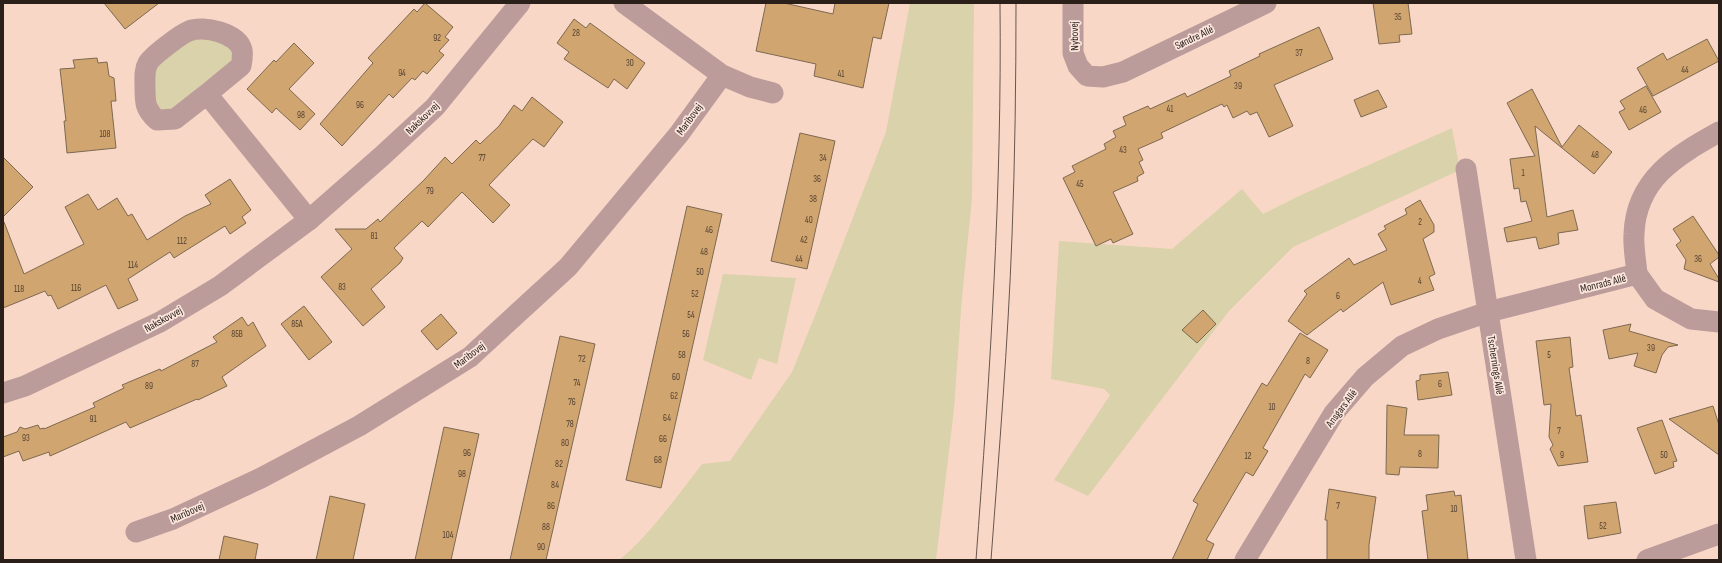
<svg xmlns="http://www.w3.org/2000/svg" width="1722" height="563" viewBox="0 0 1722 563" font-family="'Sofia Sans Condensed',sans-serif">
	<style>
		.green { fill: #dad2aa }
		.building { fill: #d0a570; stroke: #7d6951 }
		.lines { fill: none; stroke-linecap: round; stroke-linejoin: round }
		.street { stroke: #bc9c9b; stroke-width: 21 }
		.tram { stroke: #68564d; stroke-width: 1 }
		.labels { text-anchor: middle; stroke-width: 3.5; stroke-linejoin: round; paint-order: stroke }
		.number-label { font-size: 9px; fill: #544030 }
		.street-label { font-size: 11px; fill: #2b1f1a; stroke: #fce7de }
	</style>
	<rect width="100%" height="100%" fill="#f9d7c7"/>
	<!-- green -->
	<g class="green">
		<path d="M910,3H974L972,199L962,297L954,409L936,560H619C649,536 678,495 702,464L730,461L792,372L816,313L886,132Z"/>
		<path d="M198,33C213,38 242,43 229,65L171,109H162L154,103L153,75L156,67Z"/>
		<path d="M1452,128L1460,170L1293,247L1229,311L1088,496L1054,480L1110,395L1104,389L1051,379L1059,241L1172,249L1242,189L1263,214L1301,195Z"/>
		<path d="M723,274L796,278L777,364L759,358L751,380L703,360Z"/>
	</g>
	<!-- building -->
	<g class="building">
		<path d="M104,3H159L125,29Z"/>
		<path d="M425,3L453,27L445,37L449,40L439,51L444,55L427,74L423,71L415,80L412,78L393,98L389,94L342,146L320,124L373,63L368,58L414,9L417,12Z"/>
		<path d="M766,3H784L833,14L835,3H889L881,39L873,37L863,88L814,76L816,64L756,51Z"/>
		<path d="M1373,3H1408L1412,34L1399,35L1400,42L1379,44Z"/>
		<path d="M574,19L586,28L590,23L645,63L627,89L614,79L608,88L564,59L569,52L557,43Z"/>
		<path d="M1319,27L1333,59L1274,85L1293,126L1269,137L1257,112L1250,115L1247,111L1233,118L1227,105L1224,107L1222,104L1161,133L1163,138L1138,149L1143,160L1139,162L1144,173L1137,177L1138,181L1113,192L1133,234L1113,243L1111,239L1096,246L1063,178L1075,172L1072,166L1106,149L1104,144L1116,137L1113,131L1126,125L1123,117L1148,106L1150,109L1185,93L1187,97L1231,76L1229,71L1260,56L1259,54Z"/>
		<path d="M1707,39L1719,61L1653,96L1637,68L1663,53L1667,60Z"/>
		<path d="M294,43L314,63L289,89L315,114L300,130L276,108L272,113L247,89L274,60L276,62Z"/>
		<path d="M97,58L98,63L107,62L109,76L114,78L116,101H111L116,148L67,153L64,121H66L60,69L75,68L73,60Z"/>
		<path d="M1646,86L1661,112L1629,130L1619,112L1625,109L1620,101Z"/>
		<path d="M1532,89L1562,147L1579,125L1612,152L1594,174L1535,126L1547,217L1573,210L1578,230L1558,233L1559,244L1539,249L1536,237L1507,242L1504,228L1532,221L1526,201L1521,202L1519,188L1514,189L1510,159L1535,156L1507,103Z"/>
		<path d="M1378,90L1387,107L1361,117L1354,100Z"/>
		<path d="M532,97L563,122L544,147L533,139L489,185L510,205L493,223L462,192L428,227L422,221L394,248L403,258L400,263L371,289L385,307L363,326L321,277L352,249L335,229H366L378,219L380,222L424,180L445,157L452,164L476,140L480,144L499,126L514,105L522,111Z"/>
		<path d="M800,133L835,141L807,269L771,261Z"/>
		<path d="M3,157L33,187L3,217Z"/>
		<path d="M230,179L251,210L242,217L246,223L230,234L225,226L174,258L170,252L128,279L138,300L118,309L106,285L58,309L51,295L48,296L45,291L3,308V223L4,222L24,274L84,244L65,207L88,194L98,210L117,198L128,216L132,214L147,240L185,216L211,204L205,195Z"/>
		<path d="M1420,200L1434,225V232L1423,239L1435,274L1429,277L1434,290L1391,305L1383,282L1343,312L1341,309L1307,335L1288,321L1307,294L1304,291L1349,258L1354,265L1387,250L1378,234L1386,229L1384,226L1407,214L1405,209Z"/>
		<path d="M687,206L722,214L661,488L626,480Z"/>
		<path d="M1693,216L1719,255V257L1710,264L1719,279V282L1684,269L1686,260L1676,245L1681,241L1673,229Z"/>
		<path d="M304,306L332,342L309,360L281,324Z"/>
		<path d="M1203,310L1216,324L1197,343L1182,330Z"/>
		<path d="M441,314L457,333L437,350L421,331Z"/>
		<path d="M242,317L248,326L253,322L266,346L222,377L227,386L198,400L197,399L130,428L126,422L50,456L49,452L23,461L19,451L3,457V437L17,432L20,427L25,429L38,425L40,429L44,428V429L95,407L93,403L124,388L122,385L160,369L161,371L217,342L213,337Z"/>
		<path d="M1631,324L1629,331L1678,345L1668,347L1662,355L1656,373L1634,366L1638,353L1609,359L1603,330Z"/>
		<path d="M1300,333L1328,350L1310,378L1305,374L1263,448L1268,451L1253,476L1246,472L1206,540L1214,544L1207,560H1172L1198,504L1193,501L1262,383L1267,386Z"/>
		<path d="M560,336L595,344L546,560H510Z"/>
		<path d="M1570,337L1573,367L1569,368L1576,416L1581,415L1588,462L1558,466L1550,449L1553,445L1549,437L1551,404L1544,405L1536,341Z"/>
		<path d="M1448,372L1452,395L1418,400L1416,381L1420,380V375Z"/>
		<path d="M1387,405L1407,408L1404,435H1439L1438,468L1400,467L1399,475L1386,474Z"/>
		<path d="M1713,406L1719,425V455L1669,419Z"/>
		<path d="M1662,420L1677,461L1673,462L1674,467L1655,474L1637,428Z"/>
		<path d="M444,427L479,434L451,560H415Z"/>
		<path d="M1329,489L1376,497L1369,545V560H1327V520H1325Z"/>
		<path d="M1454,491L1455,496L1461,495L1468,560H1428L1422,511L1428,510L1426,495Z"/>
		<path d="M330,496L365,504L353,560H316Z"/>
		<path d="M1616,502L1621,533L1588,539L1584,506Z"/>
		<path d="M224,536L258,544L255,560H219Z"/>
	</g>
	<g class="lines">
		<!-- street -->
		<g class="street">
			<path d="M624,3L722,75L750,87L773,93"/>
			<path d="M1073,3V53L1078,66L1087,76L1103,77L1123,72L1266,3"/>
			<path d="M207,94L175,119L157,120C145,109 145,103 145,87C145,79 144,70 148,63C152,56 181,34 189,31C203,25 238,33 242,50C243,55 242,61 241,66L207,94L309,220"/>
			<path d="M1466,169L1526,560"/>
			<path d="M1637,274L1655,299L1691,319L1719,322"/>
			<path d="M3,393L25,386L160,322L220,286L309,220L382,156L435,107L520,3"/>
			<path d="M136,532L173,519L261,478L359,426L470,357L568,267L679,134L722,75"/>
			<path d="M1245,560L1334,413L1365,377L1402,346L1438,329L1488,312L1637,274C1636,261 1633,247 1634,234C1636,179 1676,156 1719,132"/>
			<path d="M1647,560L1719,534"/>
		</g>
		<!-- tram -->
		<g class="tram">
			<path d="M976,560C990,374 1002,189 1000,3"/>
			<path d="M991,560C999,452 1008,344 1012,236C1015,159 1016,81 1016,3"/>
		</g>
	</g>
	<g class="labels">
		<!-- number labels -->
		<g class="number-label">
			<text x="1398" y="20">35</text>
			<text x="576" y="36">28</text>
			<text x="437" y="41">92</text>
			<text x="1299" y="56">37</text>
			<text x="630" y="66">30</text>
			<text x="1685" y="73">44</text>
			<text x="402" y="76">94</text>
			<text x="841" y="77">41</text>
			<text x="1238" y="89">39</text>
			<text x="360" y="108">96</text>
			<text x="1170" y="112">41</text>
			<text x="1643" y="113">46</text>
			<text x="301" y="118">98</text>
			<text x="105" y="137">108</text>
			<text x="1123" y="153">43</text>
			<text x="1595" y="158">48</text>
			<text x="482" y="161">77</text>
			<text x="823" y="161">34</text>
			<text x="1523" y="176">1</text>
			<text x="817" y="182">36</text>
			<text x="1080" y="187">45</text>
			<text x="430" y="194">79</text>
			<text x="813" y="202">38</text>
			<text x="809" y="223">40</text>
			<text x="1420" y="225">2</text>
			<text x="709" y="233">46</text>
			<text x="374" y="239">81</text>
			<text x="804" y="243">42</text>
			<text x="182" y="244">112</text>
			<text x="704" y="255">48</text>
			<text x="799" y="262">44</text>
			<text x="1698" y="262">36</text>
			<text x="133" y="268">114</text>
			<text x="700" y="275">50</text>
			<text x="1420" y="284">4</text>
			<text x="342" y="290">83</text>
			<text x="76" y="291">116</text>
			<text x="19" y="292">118</text>
			<text x="695" y="297">52</text>
			<text x="1338" y="299">6</text>
			<text x="691" y="318">54</text>
			<text x="297" y="327">85A</text>
			<text x="237" y="337">85B</text>
			<text x="686" y="337">56</text>
			<text x="1651" y="351">39</text>
			<text x="682" y="358">58</text>
			<text x="1549" y="358">5</text>
			<text x="582" y="362">72</text>
			<text x="1308" y="364">8</text>
			<text x="195" y="367">87</text>
			<text x="676" y="380">60</text>
			<text x="577" y="386">74</text>
			<text x="1440" y="387">6</text>
			<text x="149" y="389">89</text>
			<text x="674" y="399">62</text>
			<text x="572" y="405">76</text>
			<text x="1272" y="410">10</text>
			<text x="667" y="421">64</text>
			<text x="93" y="422">91</text>
			<text x="570" y="427">78</text>
			<text x="1559" y="434">7</text>
			<text x="26" y="441">93</text>
			<text x="663" y="442">66</text>
			<text x="565" y="446">80</text>
			<text x="467" y="456">96</text>
			<text x="1420" y="457">8</text>
			<text x="1562" y="458">9</text>
			<text x="1664" y="458">50</text>
			<text x="1248" y="459">12</text>
			<text x="658" y="463">68</text>
			<text x="559" y="467">82</text>
			<text x="462" y="477">98</text>
			<text x="555" y="488">84</text>
			<text x="551" y="509">86</text>
			<text x="1338" y="509">7</text>
			<text x="1454" y="512">10</text>
			<text x="1603" y="529">52</text>
			<text x="546" y="530">88</text>
			<text x="448" y="538">104</text>
			<text x="541" y="550">90</text>
		</g>
		<!-- street labels -->
		<g class="street-label">
			<text transform="translate(1074 36) rotate(-91)" y="4">Nybovej</text>
			<text transform="translate(1194 37) rotate(-26)" y="4">Søndre Allé</text>
			<text transform="translate(422 118) rotate(-44)" y="4">Nakskovvej</text>
			<text transform="translate(689 119) rotate(-54)" y="4">Maribovej</text>
			<text transform="translate(1603 283) rotate(-14)" y="4">Monrads Allé</text>
			<text transform="translate(163 319) rotate(-29)" y="4">Nakskovvej</text>
			<text transform="translate(469 355) rotate(-37)" y="4">Maribovej</text>
			<text transform="translate(1496 365) rotate(81)" y="4">Tschernings Allé</text>
			<text transform="translate(1341 408) rotate(-53)" y="4">Ansgars Allé</text>
			<text transform="translate(187 512) rotate(-24)" y="4">Maribovej</text>
		</g>
	</g>
	<!-- border -->
	<rect width="1722" height="563" fill="none" stroke="#2b1f1a" stroke-width="8"/>
</svg>
